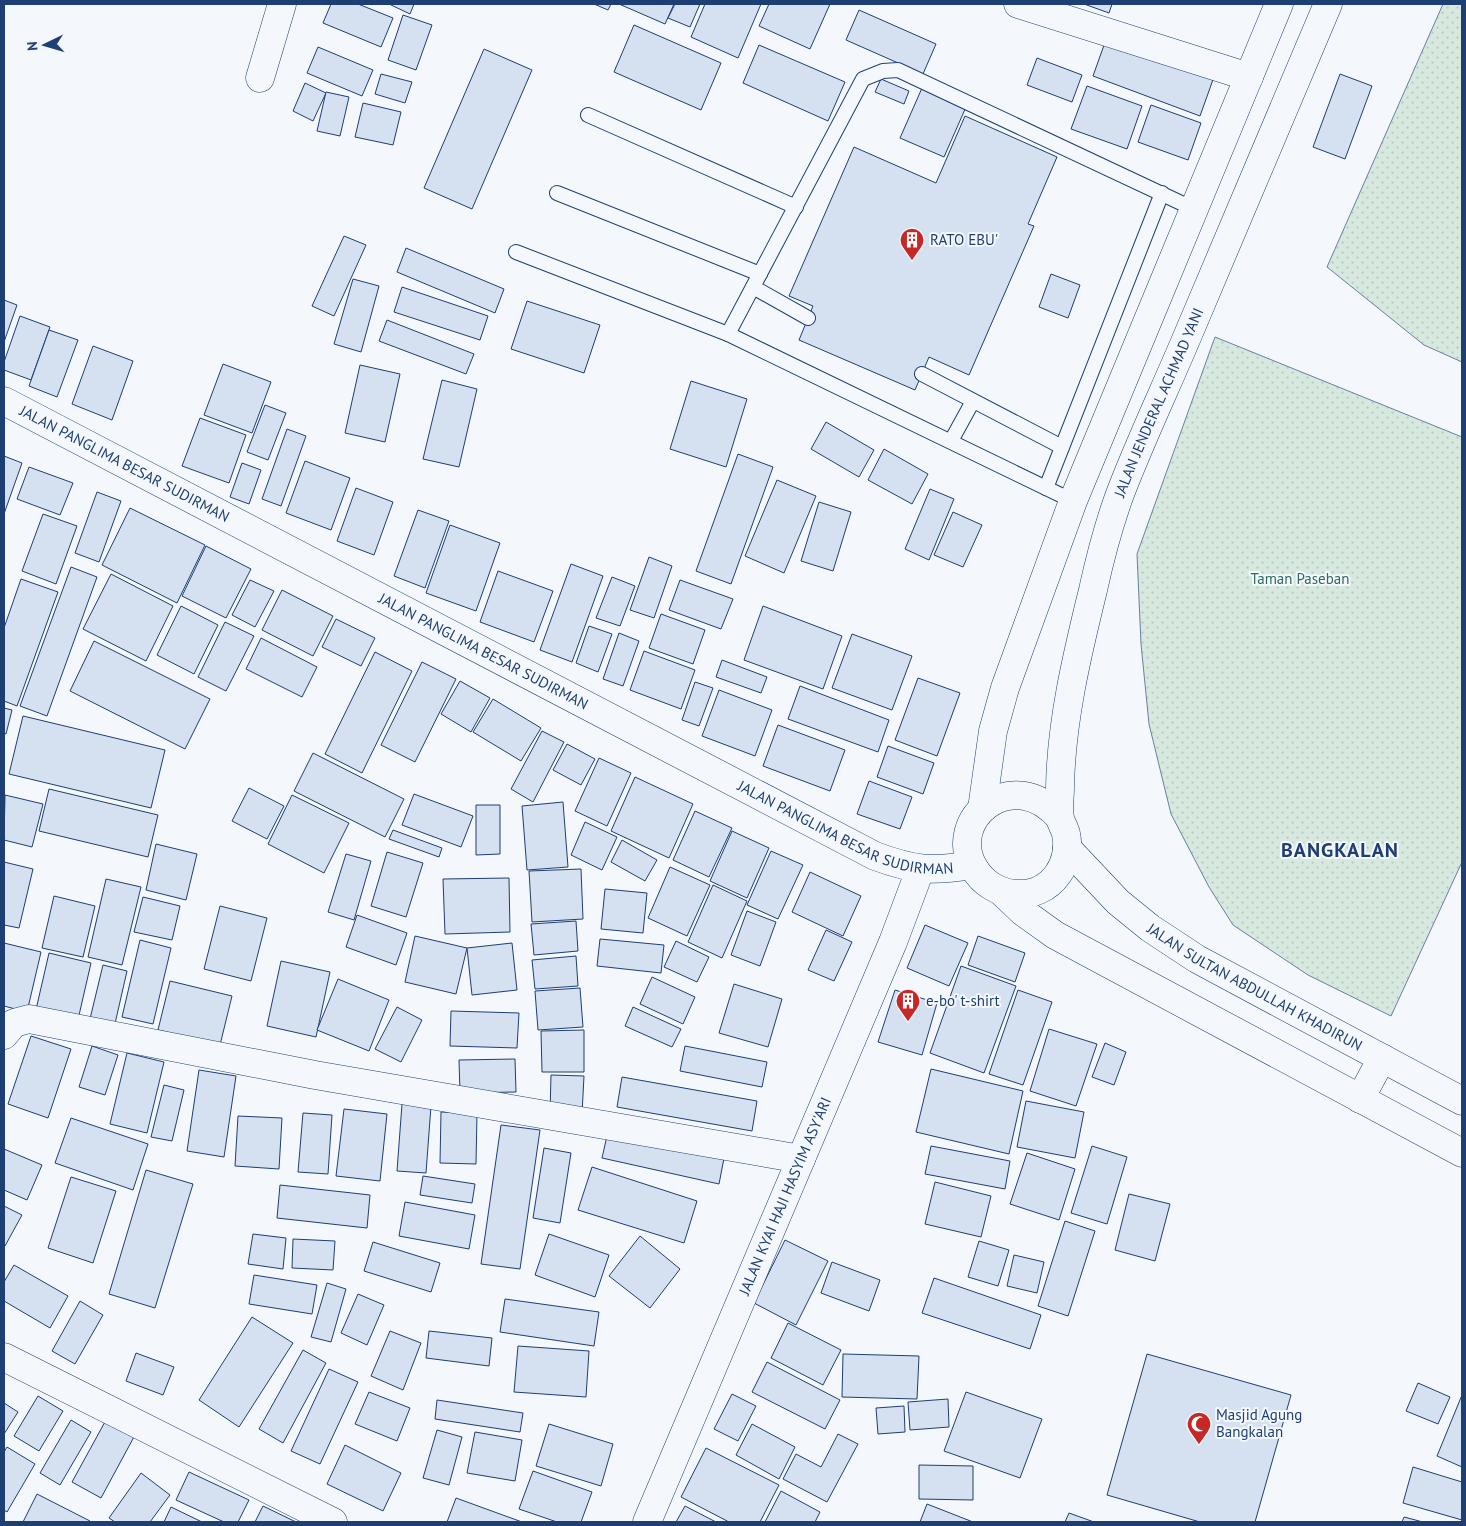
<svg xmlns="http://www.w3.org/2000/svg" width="1466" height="1526" viewBox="0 0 1466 1526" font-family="'PT Sans',sans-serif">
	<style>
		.park { fill: url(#park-dots); stroke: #687fa3 }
		.building { fill: #d5e0f0; stroke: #1d3f73 }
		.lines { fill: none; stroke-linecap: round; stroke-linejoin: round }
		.service-casing { stroke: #1d3f73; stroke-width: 16 }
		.minor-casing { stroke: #1d3f73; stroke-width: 29 }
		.tertiary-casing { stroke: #1d3f73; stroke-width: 29 }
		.secondary-casing { stroke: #1d3f73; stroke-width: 29 }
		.service { stroke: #f4f7fb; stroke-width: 14 }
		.minor { stroke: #f4f7fb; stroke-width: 28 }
		.tertiary { stroke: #f4f7fb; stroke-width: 28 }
		.secondary { stroke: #f4f7fb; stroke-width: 28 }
		.labels { text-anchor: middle; stroke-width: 4; stroke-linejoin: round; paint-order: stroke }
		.poi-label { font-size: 15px; fill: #1d3f73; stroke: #f4f7fb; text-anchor: start }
		.street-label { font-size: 15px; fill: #1d3f73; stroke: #f4f7fb }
		.park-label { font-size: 15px; fill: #2c6c60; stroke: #f4f7fb }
		.district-label { font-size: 20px; font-weight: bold; letter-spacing: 1px; fill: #1d3f73; stroke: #f4f7fb }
	</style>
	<defs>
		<pattern id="park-dots" width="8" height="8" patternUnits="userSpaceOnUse" patternTransform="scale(1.25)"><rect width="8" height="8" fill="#d7e8df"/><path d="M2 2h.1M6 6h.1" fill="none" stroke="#b8c8c3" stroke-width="1.8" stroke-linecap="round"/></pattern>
	</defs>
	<rect width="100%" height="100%" fill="#f4f7fb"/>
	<!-- park -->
	<g class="park">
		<path d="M1443,4H1462V362L1424,345L1327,267Z"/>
		<path d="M1215,337L1462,437V862L1391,1016L1308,975L1233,925L1209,887L1171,814L1149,724L1141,644L1137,554Z"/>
	</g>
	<!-- building -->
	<g class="building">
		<path d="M331,4H358L393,18L381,47L323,23Z"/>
		<path d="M389,4H414L410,14Z"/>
		<path d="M594,4H611L608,10Z"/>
		<path d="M619,4H674L665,24Z"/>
		<path d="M675,4H700L690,27L668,18Z"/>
		<path d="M705,4H761L738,58L691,37Z"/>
		<path d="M769,4H830L810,49L759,26Z"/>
		<path d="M1084,4H1112L1109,13Z"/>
		<path d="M859,10L936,44L923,74L846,40Z"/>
		<path d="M403,15L432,25L416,70L388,60Z"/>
		<path d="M634,25L721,63L701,110L614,72Z"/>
		<path d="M1108,34L1215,74L1200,116L1093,76Z"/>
		<path d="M759,45L845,82L828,121L743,83Z"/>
		<path d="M318,47L373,70L362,96L307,73Z"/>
		<path d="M484,49L532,70L472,209L424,188Z"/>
		<path d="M1037,58L1082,75L1072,102L1027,85Z"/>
		<path d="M381,74L412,82L405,103L375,94Z"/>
		<path d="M1340,74L1372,86L1345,159L1313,147Z"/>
		<path d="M881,79L909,91L904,104L875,92Z"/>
		<path d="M305,83L326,93L313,121L293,111Z"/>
		<path d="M1087,86L1142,106L1127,149L1071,129Z"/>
		<path d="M922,88L966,107L944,157L900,138Z"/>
		<path d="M326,92L349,97L340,136L317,131Z"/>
		<path d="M363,103L401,112L393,145L355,137Z"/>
		<path d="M1151,105L1201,123L1188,160L1138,142Z"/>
		<path d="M965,116L1057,157L1028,224L1034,226L969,375L929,357L915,390L799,340L813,306L789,296L854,147L936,183Z"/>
		<path d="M344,236L366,245L334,316L312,306Z"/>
		<path d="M406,248L504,289L495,313L397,272Z"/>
		<path d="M1051,274L1080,285L1068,318L1039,307Z"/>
		<path d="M353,279L379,286L361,352L334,344Z"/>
		<path d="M402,287L488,316L480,340L394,312Z"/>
		<path d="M4,300L17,305L4,342Z"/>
		<path d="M527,301L600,325L584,373L511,349Z"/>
		<path d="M20,316L50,327L31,380L4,370V362Z"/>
		<path d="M387,320L474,354L466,374L379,341Z"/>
		<path d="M49,330L78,340L57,397L29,386Z"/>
		<path d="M93,346L133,361L112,420L72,404Z"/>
		<path d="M223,364L271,382L252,433L204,415Z"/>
		<path d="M360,365L400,374L385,442L345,433Z"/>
		<path d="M442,380L477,389L459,467L423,459Z"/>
		<path d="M691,381L747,399L726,467L670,449Z"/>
		<path d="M265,405L286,413L268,460L247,452Z"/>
		<path d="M200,418L246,435L229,483L182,466Z"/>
		<path d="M826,422L874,450L859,477L811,449Z"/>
		<path d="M287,429L306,436L281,506L262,499Z"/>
		<path d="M884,449L928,474L912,504L868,480Z"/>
		<path d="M738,454L773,467L731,584L696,571Z"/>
		<path d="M4,456L22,463L4,514Z"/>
		<path d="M305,461L350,478L331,530L286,513Z"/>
		<path d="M242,463L261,470L249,504L230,497Z"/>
		<path d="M29,467L73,483L60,515L17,499Z"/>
		<path d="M777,480L816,496L784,573L745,556Z"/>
		<path d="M356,488L393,502L374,555L337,541Z"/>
		<path d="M930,489L954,499L929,560L905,549Z"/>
		<path d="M97,492L121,501L99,562L75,553Z"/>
		<path d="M819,502L851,512L833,571L801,561Z"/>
		<path d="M130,508L205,545L177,603L102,565Z"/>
		<path d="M418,510L449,521L425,588L394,576Z"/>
		<path d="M953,512L982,525L963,567L934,555Z"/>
		<path d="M43,514L77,526L56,584L22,571Z"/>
		<path d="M450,525L500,543L476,611L426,593Z"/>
		<path d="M206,546L251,569L226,618L182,596Z"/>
		<path d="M649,557L672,566L654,618L630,610Z"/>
		<path d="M571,564L603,576L572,662L540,650Z"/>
		<path d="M71,567L97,577L47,716L20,706Z"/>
		<path d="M498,571L553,591L534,642L480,622Z"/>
		<path d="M111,574L173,606L146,661L83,629Z"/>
		<path d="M612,577L635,586L620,626L596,618Z"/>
		<path d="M21,579L58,592L17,706L4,701V628Z"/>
		<path d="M250,580L274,591L255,627L232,615Z"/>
		<path d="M680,580L733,599L721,629L669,610Z"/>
		<path d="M282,590L333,616L313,656L262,630Z"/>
		<path d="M181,606L218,625L194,674L157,655Z"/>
		<path d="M763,606L842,636L823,689L744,660Z"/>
		<path d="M661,614L705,630L693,664L649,648Z"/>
		<path d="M336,619L375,638L361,666L322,647Z"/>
		<path d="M225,622L254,636L226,691L198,677Z"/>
		<path d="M589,626L612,634L598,672L576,663Z"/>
		<path d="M619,633L639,641L623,686L603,679Z"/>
		<path d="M852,634L912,656L892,710L832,688Z"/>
		<path d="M261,638L317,667L302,697L246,669Z"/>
		<path d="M94,641L210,699L185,749L70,691Z"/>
		<path d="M644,651L695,670L681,709L630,690Z"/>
		<path d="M375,652L412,671L362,773L325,754Z"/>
		<path d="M722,660L767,677L761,693L716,677Z"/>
		<path d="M422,662L456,679L415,762L381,745Z"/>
		<path d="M918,678L960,693L937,756L895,740Z"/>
		<path d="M460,681L490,698L471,732L441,714Z"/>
		<path d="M695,682L713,688L699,726L682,720Z"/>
		<path d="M800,686L889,720L878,752L788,719Z"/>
		<path d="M719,690L772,710L755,756L702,736Z"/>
		<path d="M493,699L541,728L521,761L473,732Z"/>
		<path d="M4,708L12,710L6,734L4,733Z"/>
		<path d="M23,716L165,750L151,808L9,774Z"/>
		<path d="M778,725L845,750L830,791L763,766Z"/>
		<path d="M542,731L564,742L533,802L511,789Z"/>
		<path d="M567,744L595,759L581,785L553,770Z"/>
		<path d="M888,746L934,763L923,794L877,777Z"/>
		<path d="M313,753L404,799L385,837L294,791Z"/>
		<path d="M599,758L631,773L607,826L575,811Z"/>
		<path d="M635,777L693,804L669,858L611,831Z"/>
		<path d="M869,781L912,797L900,829L857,814Z"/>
		<path d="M249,788L284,806L267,839L232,821Z"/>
		<path d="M49,789L158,815L148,857L39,831Z"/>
		<path d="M414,794L473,816L461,847L402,825Z"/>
		<path d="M5,795L43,804L32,847L4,840Z"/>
		<path d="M292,795L349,823L324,873L268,844Z"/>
		<path d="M563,802L568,867L527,870L522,806Z"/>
		<path d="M476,805H500V854L476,855Z"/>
		<path d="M695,811L732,828L709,877L673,860Z"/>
		<path d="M585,822L617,837L602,870L571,855Z"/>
		<path d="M393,830L442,848L439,857L389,839Z"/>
		<path d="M732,831L769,848L747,898L710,881Z"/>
		<path d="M622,840L657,860L645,881L611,862Z"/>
		<path d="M156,844L197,854L186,900L146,890Z"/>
		<path d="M771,851L803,865L778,919L747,905Z"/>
		<path d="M387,852L423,863L406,917L371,906Z"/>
		<path d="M346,854L371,861L354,920L328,912Z"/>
		<path d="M4,862L33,869L19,928L4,925Z"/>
		<path d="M670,867L710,885L687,936L648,918Z"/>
		<path d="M581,869L583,919L532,922L529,871Z"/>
		<path d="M810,872L861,896L843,936L792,912Z"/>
		<path d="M509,878L510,932L445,934L443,879Z"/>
		<path d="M106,879L141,887L122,965L88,957Z"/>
		<path d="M713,885L747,901L722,958L688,942Z"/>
		<path d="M605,889L647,893L643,933L601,929Z"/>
		<path d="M54,896L95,906L83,957L42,948Z"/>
		<path d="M143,897L180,906L172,940L134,932Z"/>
		<path d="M220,906L267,918L251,981L204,969Z"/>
		<path d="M747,911L776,922L760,966L731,955Z"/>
		<path d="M357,915L407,933L396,965L346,947Z"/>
		<path d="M576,921L578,951L534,955L531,924Z"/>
		<path d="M925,925L968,943L949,986L907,968Z"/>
		<path d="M826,930L852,942L834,981L808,970Z"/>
		<path d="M415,936L467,948L456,994L405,982Z"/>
		<path d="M978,936L1025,953L1015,982L968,965Z"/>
		<path d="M600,939L664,945L661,973L597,966Z"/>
		<path d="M140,940L171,948L153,1024L122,1017Z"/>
		<path d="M676,941L709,957L697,982L664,967Z"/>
		<path d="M4,943L41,952L27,1012L4,1006Z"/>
		<path d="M512,943L517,990L472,995L467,948Z"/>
		<path d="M49,953L91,963L77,1024L35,1014Z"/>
		<path d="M576,956L578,986L535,989L532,960Z"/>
		<path d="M281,961L330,972L316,1037L267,1026Z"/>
		<path d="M103,965L127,971L114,1028L89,1023Z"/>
		<path d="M961,966L1016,986L984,1073L930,1053Z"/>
		<path d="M652,977L695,997L683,1024L640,1004Z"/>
		<path d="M338,979L389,1000L369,1051L317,1030Z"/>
		<path d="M170,981L232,996L220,1045L158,1030Z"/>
		<path d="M734,984L782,999L768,1047L719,1033Z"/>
		<path d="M580,988L583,1027L538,1030L535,991Z"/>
		<path d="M895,990L937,1003L922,1055L878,1042Z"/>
		<path d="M1018,990L1052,1002L1023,1085L989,1074Z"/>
		<path d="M397,1007L422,1020L401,1062L375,1049Z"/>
		<path d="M633,1007L681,1029L672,1047L625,1026Z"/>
		<path d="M451,1011L519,1013L517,1048L450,1046Z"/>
		<path d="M1049,1029L1097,1044L1076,1106L1030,1091Z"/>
		<path d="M584,1030V1072H542L541,1031Z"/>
		<path d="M31,1036L71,1049L48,1118L8,1104Z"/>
		<path d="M1105,1043L1126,1052L1114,1085L1092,1077Z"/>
		<path d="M92,1046L118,1055L105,1095L79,1087Z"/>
		<path d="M685,1046L767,1062L762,1087L680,1071Z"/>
		<path d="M127,1053L164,1062L147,1133L110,1124Z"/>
		<path d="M515,1059L516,1092L460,1093L459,1060Z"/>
		<path d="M931,1069L1023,1091L1009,1154L916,1132Z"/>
		<path d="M199,1070L236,1076L224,1157L187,1151Z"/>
		<path d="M551,1075L584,1076L582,1114L550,1113Z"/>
		<path d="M622,1077L757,1101L752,1131L617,1107Z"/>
		<path d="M164,1085L184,1090L172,1141L151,1137Z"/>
		<path d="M1026,1101L1084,1112L1075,1158L1017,1147Z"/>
		<path d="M402,1104L431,1106L426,1173L397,1171Z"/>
		<path d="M344,1109L387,1114L380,1181L336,1176Z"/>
		<path d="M441,1112L477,1113L476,1164L440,1163Z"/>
		<path d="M303,1113L332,1115L328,1174L298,1172Z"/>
		<path d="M238,1116L282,1118L279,1169L235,1166Z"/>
		<path d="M71,1118L148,1144L133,1190L55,1163Z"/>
		<path d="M501,1125L540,1130L520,1269L481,1264Z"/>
		<path d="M609,1127L725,1153L719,1184L602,1158Z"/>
		<path d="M931,1146L1010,1161L1005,1189L925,1174Z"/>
		<path d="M1092,1146L1127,1157L1107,1224L1071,1213Z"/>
		<path d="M544,1148L571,1153L560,1223L533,1218Z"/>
		<path d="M4,1149L42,1165L27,1200L4,1190Z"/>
		<path d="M1027,1153L1075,1169L1059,1220L1010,1204Z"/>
		<path d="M592,1167L697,1201L684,1243L578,1210Z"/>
		<path d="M146,1170L193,1184L155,1308L109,1294Z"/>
		<path d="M423,1176L475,1184L472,1203L420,1195Z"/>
		<path d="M71,1177L116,1191L93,1263L48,1248Z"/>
		<path d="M935,1182L991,1196L981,1237L925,1224Z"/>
		<path d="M280,1185L370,1195L367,1228L277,1218Z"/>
		<path d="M1129,1194L1170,1204L1155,1261L1115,1250Z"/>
		<path d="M405,1202L475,1215L469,1249L399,1236Z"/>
		<path d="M4,1206L22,1215L5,1246H4Z"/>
		<path d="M1065,1221L1095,1231L1068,1316L1038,1306Z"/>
		<path d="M253,1234L286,1238L283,1269L248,1264Z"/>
		<path d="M549,1234L609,1255L595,1297L535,1275Z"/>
		<path d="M640,1236L680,1269L650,1308L609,1276Z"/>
		<path d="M293,1239L335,1241L333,1270L292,1268Z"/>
		<path d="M785,1240L828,1261L796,1325L754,1303Z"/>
		<path d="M979,1241L1009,1250L998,1286L968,1277Z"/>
		<path d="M373,1242L440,1263L431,1292L364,1271Z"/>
		<path d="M1014,1255L1044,1262L1037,1293L1007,1286Z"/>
		<path d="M832,1262L880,1280L869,1311L821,1293Z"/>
		<path d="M14,1265L68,1296L50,1328L4,1301V1282Z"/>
		<path d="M254,1275L317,1285L312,1314L249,1304Z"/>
		<path d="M934,1278L1041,1315L1030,1349L922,1313Z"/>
		<path d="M327,1283L346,1289L331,1342L311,1337Z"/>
		<path d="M358,1294L384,1305L367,1345L341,1333Z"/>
		<path d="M505,1299L599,1312L594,1346L500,1332Z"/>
		<path d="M80,1301L103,1315L75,1364L52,1351Z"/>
		<path d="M252,1317L293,1343L239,1427L199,1400Z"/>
		<path d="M788,1323L841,1350L823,1385L771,1358Z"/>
		<path d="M390,1331L421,1343L403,1390L371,1376Z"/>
		<path d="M429,1331L492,1338L489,1366L426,1358Z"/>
		<path d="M518,1346L589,1351L586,1397L514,1392Z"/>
		<path d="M303,1350L326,1363L283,1443L259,1429Z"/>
		<path d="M136,1353L174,1367L163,1395L126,1381Z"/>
		<path d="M843,1354L919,1356L917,1399L842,1397Z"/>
		<path d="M1147,1354L1291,1395L1255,1522H1200L1107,1495Z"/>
		<path d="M767,1362L840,1400L825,1429L752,1392Z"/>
		<path d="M329,1369L358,1382L320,1464L291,1451Z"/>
		<path d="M1418,1383L1450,1397L1438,1424L1406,1411Z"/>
		<path d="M369,1392L410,1408L397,1441L355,1424Z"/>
		<path d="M966,1392L1042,1419L1020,1478L944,1451Z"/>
		<path d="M732,1394L756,1406L738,1441L714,1429Z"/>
		<path d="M1462,1395V1467L1437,1456Z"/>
		<path d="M38,1396L63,1411L39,1451L14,1436Z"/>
		<path d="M948,1399L949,1427L910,1430L908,1402Z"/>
		<path d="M437,1400L523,1413L520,1432L435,1419Z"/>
		<path d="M4,1403L18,1412L4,1434Z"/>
		<path d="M904,1406L905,1432L878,1434L876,1408Z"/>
		<path d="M71,1420L91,1432L60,1485L40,1473Z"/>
		<path d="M106,1420L135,1435L101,1498L72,1482Z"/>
		<path d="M549,1424L613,1444L601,1486L536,1466Z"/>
		<path d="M752,1424L795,1447L779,1479L736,1455Z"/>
		<path d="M437,1430L462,1437L449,1485L423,1478Z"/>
		<path d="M475,1432L522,1440L515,1481L467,1473Z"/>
		<path d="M838,1434L858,1444L827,1502L783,1479L796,1454L821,1467Z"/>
		<path d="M345,1445L401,1473L383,1511L327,1484Z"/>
		<path d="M7,1447L35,1464L7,1512L4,1510V1452Z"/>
		<path d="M706,1448L779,1485L760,1522H729L681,1497Z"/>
		<path d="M919,1465L973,1466V1500L919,1499Z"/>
		<path d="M1413,1467L1462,1482V1520L1403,1503Z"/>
		<path d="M533,1471L592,1492L581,1522H557L519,1509Z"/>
		<path d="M189,1472L249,1500L238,1522H224L176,1500Z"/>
		<path d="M141,1473L170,1495L150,1522H115L109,1518Z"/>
		<path d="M781,1491L820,1512L815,1522H765Z"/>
		<path d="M37,1494L90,1521L89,1522H23Z"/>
		<path d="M456,1498L522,1522H447Z"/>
		<path d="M927,1504L973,1522H920Z"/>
		<path d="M263,1506L296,1522H255Z"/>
		<path d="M685,1506L716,1522H676Z"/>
		<path d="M171,1507L202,1522H164Z"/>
		<path d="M1069,1513L1094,1522H1065Z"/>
		<path d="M1404,1517L1423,1522H1402Z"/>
	</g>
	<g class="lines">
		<defs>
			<g id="service">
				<path d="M588,115L796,207"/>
				<path d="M557,193L760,274"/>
				<path d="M516,252L728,334"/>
				<path d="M753,287L808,318"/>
				<path d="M922,374L1062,447"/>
				<path d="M951,441L973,401"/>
				<path d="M1046,488L1162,193"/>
				<path d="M1073,501L728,334L863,79L883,71L898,70L1194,209"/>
			</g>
			<g id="minor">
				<path d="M1018,4L1249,77"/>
				<path d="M260,78L282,4"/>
				<path d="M4,1035L14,1023L29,1019L315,1075L801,1159"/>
			</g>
			<g id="tertiary">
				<path d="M982,809L993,731L1005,688L1073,501L1279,4"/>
				<path d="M4,1357L333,1522"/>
				<path id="s1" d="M647,1522L893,942L920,870"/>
			</g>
			<g id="secondary">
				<path id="s2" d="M4,401L875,856C913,870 931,872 972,865"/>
				<path id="s3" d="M1060,818C1013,763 945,819 974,868C992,899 1037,904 1058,874C1066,863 1069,847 1066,834C1065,829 1061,823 1060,818C1058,809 1060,797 1060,788C1061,722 1077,655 1093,590C1100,558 1109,524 1120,494C1141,439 1167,385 1190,330C1236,222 1282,113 1328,4"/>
				<path id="s4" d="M1067,848L1118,902L1150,928L1197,959L1462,1101"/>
				<path d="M1003,893L1023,912L1055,935L1462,1153"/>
				<path d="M1360,1099L1382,1058"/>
			</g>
		</defs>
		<!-- service casing -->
		<use href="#service" class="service-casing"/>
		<!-- minor casing -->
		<use href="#minor" class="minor-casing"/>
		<!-- tertiary casing -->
		<use href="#tertiary" class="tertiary-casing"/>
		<!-- secondary casing -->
		<use href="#secondary" class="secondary-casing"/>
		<!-- service -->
		<use href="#service" class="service"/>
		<!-- minor -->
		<use href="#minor" class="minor"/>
		<!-- tertiary -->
		<use href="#tertiary" class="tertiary"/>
		<!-- secondary -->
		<use href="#secondary" class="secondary"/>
	</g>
	<!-- icons -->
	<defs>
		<symbol id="building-pin" viewBox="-11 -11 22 30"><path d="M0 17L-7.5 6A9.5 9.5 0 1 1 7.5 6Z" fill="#c62828" stroke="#f4f7fb"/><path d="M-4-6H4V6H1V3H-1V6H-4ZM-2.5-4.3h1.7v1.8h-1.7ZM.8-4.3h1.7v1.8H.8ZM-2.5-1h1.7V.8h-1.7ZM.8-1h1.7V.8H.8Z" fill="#fff"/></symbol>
		<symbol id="mosque-pin" viewBox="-11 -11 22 30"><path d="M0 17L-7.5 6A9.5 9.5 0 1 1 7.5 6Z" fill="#c62828" stroke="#f4f7fb"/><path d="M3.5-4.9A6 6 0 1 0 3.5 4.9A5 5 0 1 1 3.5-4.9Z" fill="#fff"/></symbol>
	</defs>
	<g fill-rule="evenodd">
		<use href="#building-pin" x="898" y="226" width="28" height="38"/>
		<use href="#building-pin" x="894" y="987" width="28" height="38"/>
		<use href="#mosque-pin" x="1185" y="1410" width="28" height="38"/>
	</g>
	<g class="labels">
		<!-- poi labels -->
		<g class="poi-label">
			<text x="930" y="245">RATO EBU'</text>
			<text x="926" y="1006">e-bo' t-shirt</text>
			<text x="1216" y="1420">Masjid Agung<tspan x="1216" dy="17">Bangkalan</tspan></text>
		</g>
		<!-- street labels -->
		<g class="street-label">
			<text dy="5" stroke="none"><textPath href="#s3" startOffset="742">JALAN JENDERAL ACHMAD YANI</textPath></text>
			<text dy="5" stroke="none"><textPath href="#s2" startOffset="136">JALAN PANGLIMA BESAR SUDIRMAN</textPath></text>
			<text dy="5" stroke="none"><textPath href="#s2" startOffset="541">JALAN PANGLIMA BESAR SUDIRMAN</textPath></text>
			<text dy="5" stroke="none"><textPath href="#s2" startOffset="946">JALAN PANGLIMA BESAR SUDIRMAN</textPath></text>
			<text dy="5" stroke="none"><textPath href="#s4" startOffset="236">JALAN SULTAN ABDULLAH KHADIRUN</textPath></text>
			<text dy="5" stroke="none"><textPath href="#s1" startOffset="354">JALAN KYAI HAJI HASYIM ASY'ARI</textPath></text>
		</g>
		<!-- park labels -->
		<g class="park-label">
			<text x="1300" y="584">Taman Paseban</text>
		</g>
		<!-- district labels -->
		<g class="district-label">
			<text x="1340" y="857">BANGKALAN</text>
		</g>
	</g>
	<!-- border -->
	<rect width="1466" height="1526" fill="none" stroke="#1d3f73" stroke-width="10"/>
	<!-- north arrow -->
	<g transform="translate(45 45) rotate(265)" stroke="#f4f7fb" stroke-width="4" paint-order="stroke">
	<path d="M0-4L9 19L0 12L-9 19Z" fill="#1d3f73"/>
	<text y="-8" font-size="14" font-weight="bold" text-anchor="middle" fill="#1d3f73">N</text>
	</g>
</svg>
